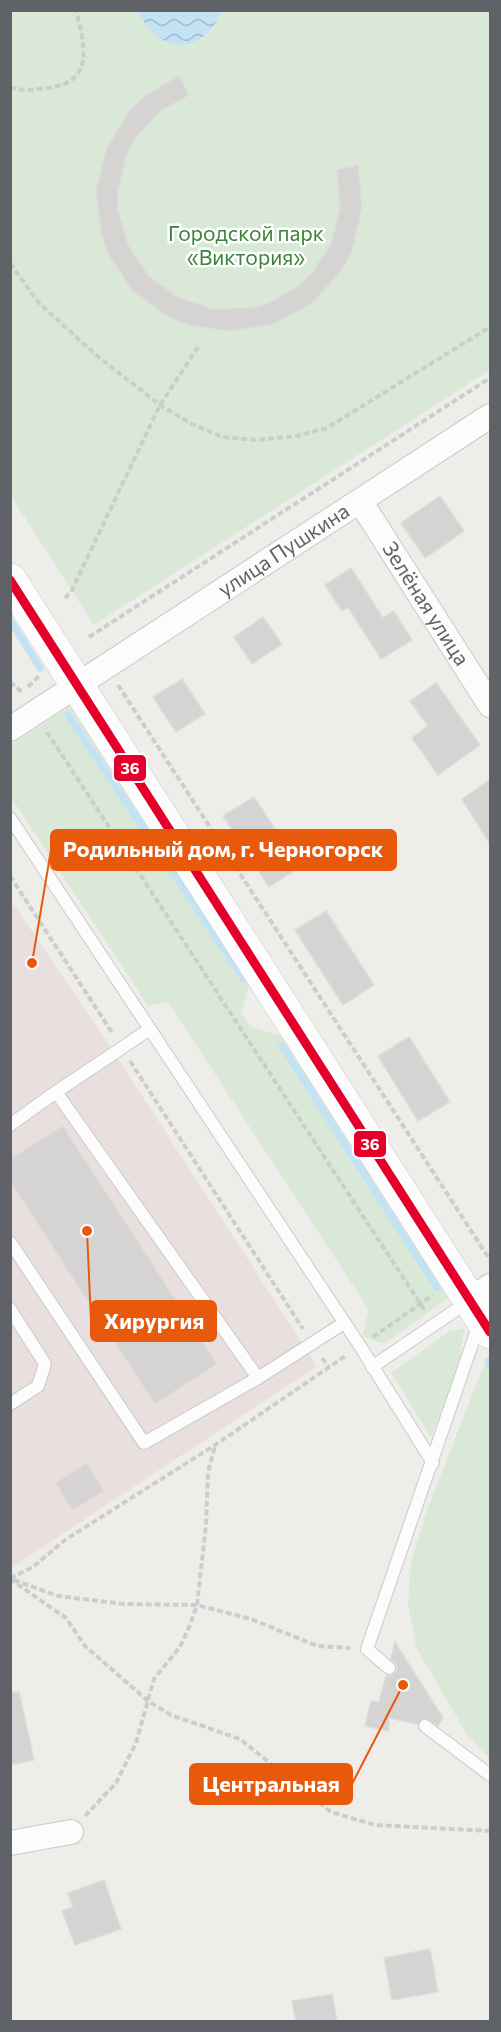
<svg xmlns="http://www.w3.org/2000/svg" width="501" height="2032" viewBox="0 0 501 2032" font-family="Commissioner,sans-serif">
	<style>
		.medical { fill: #e9dfde }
		.green { fill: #dae9d7 }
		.water { fill: url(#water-waves) }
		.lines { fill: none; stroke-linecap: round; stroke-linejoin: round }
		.stream { stroke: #c3e2f4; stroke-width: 7 }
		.building { fill: #d5d4d3; stroke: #dedcda; stroke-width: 1.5 }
		.service-casing { stroke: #c9c9c9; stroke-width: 14 }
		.minor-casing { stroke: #c9c9c9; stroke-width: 26 }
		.secondary-casing { stroke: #cbcbcb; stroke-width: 34 }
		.path { stroke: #cacecc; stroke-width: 4; stroke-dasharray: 6 3; stroke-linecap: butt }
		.service { stroke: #fcfcfc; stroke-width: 12 }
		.minor { stroke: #fcfcfc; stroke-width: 24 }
		.secondary { stroke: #fcfcfc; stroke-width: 33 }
		.bus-1-casing { stroke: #fff; stroke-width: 14 }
		.bus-1 { stroke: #e4002b; stroke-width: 9 }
		.labels { text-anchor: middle; stroke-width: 5; stroke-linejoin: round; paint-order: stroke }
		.park-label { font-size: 21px; fill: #3e813c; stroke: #fff }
		.street-label { font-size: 21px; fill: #5f6367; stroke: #fff }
		.leader { fill: none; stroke: #e8590c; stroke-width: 2 }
		.callout-dot { fill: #e8590c; stroke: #fff; stroke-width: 2 }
		.callout { fill: #e8590c; stroke: #e8590c; stroke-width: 2 }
		.callout-label { font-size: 22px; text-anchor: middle; font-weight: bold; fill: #fff }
		.line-badge { stroke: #fff; stroke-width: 2 }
		.badge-label { font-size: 16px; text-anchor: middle; font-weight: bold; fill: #fff }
	</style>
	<defs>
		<pattern id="water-waves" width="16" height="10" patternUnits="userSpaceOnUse" patternTransform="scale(1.5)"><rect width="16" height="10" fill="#c3e2f4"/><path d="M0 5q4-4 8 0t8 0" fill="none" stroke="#a2bbc9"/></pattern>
	</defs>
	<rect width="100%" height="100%" fill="#eeedea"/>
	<!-- medical -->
	<path class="medical" d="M10,899L98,1028L317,1366L11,1568Z"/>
	<!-- green -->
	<g class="green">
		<path d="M11,11H490V370L94,625L11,496Z"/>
		<path d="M70,706L250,982L241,1013L251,1027L282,1036L448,1298L384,1344L362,1336L369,1310L168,1002L148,1006L11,797L10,746Z"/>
		<path d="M464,1329L459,1365L431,1437L391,1373L450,1331Z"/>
		<path d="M487,1357L490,1362V1759L466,1733L416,1647L408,1603L411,1562L428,1508Z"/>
	</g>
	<!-- water -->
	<path class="water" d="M137,11H222C201,58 159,54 137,11Z"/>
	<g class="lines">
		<!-- stream -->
		<g class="stream">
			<path d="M10,620L40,668"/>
			<path d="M68,715L243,978"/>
			<path d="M282,1046L437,1288"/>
			<path d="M488,1361L490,1365"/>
		</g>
	</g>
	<!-- building -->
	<g class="building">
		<path d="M179,76L189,95L159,112L135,139L126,156L118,191V209L128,245L148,275L177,297L212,309L249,308L267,304L299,286L312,273L332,242L340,207L337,170L358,165L362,208L352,251L342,270L312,303L274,324L231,331L188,325L167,316L132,290L108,254L101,233L96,190L107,147L130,110L146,95Z"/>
		<path d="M440,496L464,531L425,558L401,523Z"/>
		<path d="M351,568L383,618L394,611L412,640L381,659L348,607L342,611L325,585Z"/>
		<path d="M263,617L282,644L252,664L234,637Z"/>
		<path d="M182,679L205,714L176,732L153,697Z"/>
		<path d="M436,683L480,745L438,775L412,738L428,726L410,701Z"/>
		<path d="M490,780V844L462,799Z"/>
		<path d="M254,797L300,867L269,887L223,816Z"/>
		<path d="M326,911L374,985L343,1005L295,930Z"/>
		<path d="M409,1037L450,1102L418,1121L378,1056Z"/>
		<path d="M63,1126L217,1364L155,1404L10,1181V1159Z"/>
		<path d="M86,1463L104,1491L73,1510L55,1483Z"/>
		<path d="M395,1642L443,1718L438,1726L425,1718L417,1724L389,1718V1731L365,1726L371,1701L379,1702L386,1676H392L397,1670V1665L391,1659Z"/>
		<path d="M10,1692H19L34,1760L10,1765Z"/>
		<path d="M104,1880L121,1929L75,1945L62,1911L73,1907L68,1893Z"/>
		<path d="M430,1949L438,1992L392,2000L384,1958Z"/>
		<path d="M332,1994L337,2022H296L292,2001Z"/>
	</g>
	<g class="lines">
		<defs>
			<g id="service">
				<path d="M10,818L360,1346L433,1463"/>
				<path d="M56,1092L150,1029"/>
				<path d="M10,1125L56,1092L258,1378"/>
				<path d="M10,1242L144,1443L258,1378L344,1323"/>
				<path d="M10,1309L45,1364L38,1386L10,1404"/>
				<path d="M372,1367L469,1301"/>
				<path d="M389,1668L367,1649L479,1324"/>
				<path d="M425,1726L490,1775"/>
			</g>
			<g id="minor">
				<path id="s1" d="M360,501L490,705"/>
				<path id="s2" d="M10,729L490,416"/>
				<path d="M470,1300L490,1286"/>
				<path d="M10,1843L71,1832"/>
			</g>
			<path id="secondary" d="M10,580L490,1332"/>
		</defs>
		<!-- service casing -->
		<use href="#service" class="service-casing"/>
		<!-- minor casing -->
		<use href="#minor" class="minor-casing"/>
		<!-- secondary casing -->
		<use href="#secondary" class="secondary-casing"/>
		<!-- path -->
		<g class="path">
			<path d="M10,87C22,92 36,89 48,88C95,82 85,46 76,10"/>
			<path d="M10,263L38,302L96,355L160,405L192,424L222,437L256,440L296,436L327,428L490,327"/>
			<path d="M65,598L71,592L160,405L198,347"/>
			<path d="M89,637L490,378"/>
			<path d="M10,682L22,692"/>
			<path d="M118,685L490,1260"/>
			<path d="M28,687L40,675"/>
			<path d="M47,732L425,1311"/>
			<path d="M10,876L113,1034"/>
			<path d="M130,1061L303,1329"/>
			<path d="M373,1337L433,1295"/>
			<path d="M322,1358L329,1367"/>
			<path d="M10,1578L33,1567L65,1540L215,1445L347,1355"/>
			<path d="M10,1579L66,1618L85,1646L148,1701L171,1715L240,1739L331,1812L375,1825L490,1831"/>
			<path d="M14,1580L58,1596L124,1604L197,1605L251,1619L317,1646L350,1648"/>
			<path d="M85,1816L116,1783L136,1743L154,1679L180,1647L190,1625L197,1605L206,1525L208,1472L215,1446"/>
		</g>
		<!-- service -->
		<use href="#service" class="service"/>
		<!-- minor -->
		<use href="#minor" class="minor"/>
		<!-- secondary -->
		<use href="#secondary" class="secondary"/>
		<defs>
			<path id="bus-1" d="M10,580L490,1332"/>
		</defs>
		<!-- bus-1 casing -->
		<use href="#bus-1" class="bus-1-casing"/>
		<!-- bus-1 -->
		<use href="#bus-1" class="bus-1"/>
	</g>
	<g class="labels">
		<!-- park labels -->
		<g class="park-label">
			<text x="246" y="241">Городской парк<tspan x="246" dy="24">«Виктория»</tspan></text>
		</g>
		<!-- street labels -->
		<g class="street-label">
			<text dy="7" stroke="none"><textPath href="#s2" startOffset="327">улица Пушкина</textPath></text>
			<text dy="7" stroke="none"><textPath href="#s1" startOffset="122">Зелёная улица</textPath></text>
		</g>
	</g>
	<!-- callouts -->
	<path class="leader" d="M32 963L51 850M87 1231L91 1321M403 1685L352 1784"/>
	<g class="callout-dot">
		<circle cx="32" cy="963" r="6"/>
		<circle cx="87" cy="1231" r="6"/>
		<circle cx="403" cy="1685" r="6"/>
	</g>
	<g class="callout">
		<rect x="51" y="830" width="345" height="40" rx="6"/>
		<rect x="91" y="1301" width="125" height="40" rx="6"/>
		<rect x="190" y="1764" width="162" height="40" rx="6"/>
	</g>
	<g class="callout-label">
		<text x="223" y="857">Родильный дом, г. Черногорск</text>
		<text x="154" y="1329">Хирургия</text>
		<text x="271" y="1792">Центральная</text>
	</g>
	<g class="line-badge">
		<rect x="113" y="754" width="34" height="28" rx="6" fill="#e4002b"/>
		<rect x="353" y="1130" width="34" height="28" rx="6" fill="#e4002b"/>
	</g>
	<g class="badge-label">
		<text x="130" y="774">36</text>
		<text x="370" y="1150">36</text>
	</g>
	<!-- border -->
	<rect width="501" height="2032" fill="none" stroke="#5f6367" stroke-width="24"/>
</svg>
